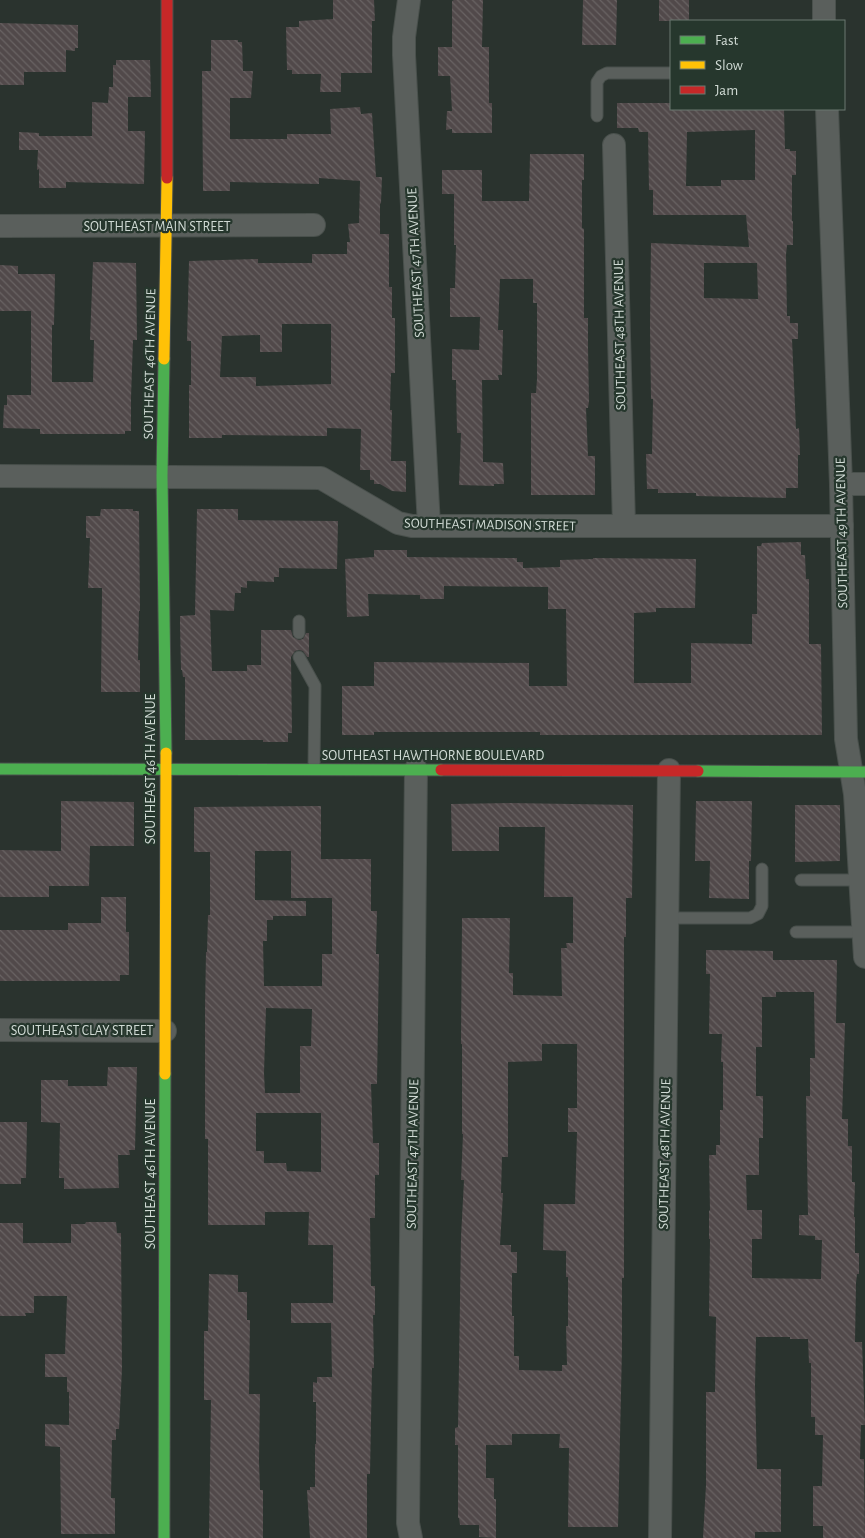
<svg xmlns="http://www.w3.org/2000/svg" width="865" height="1538" viewBox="0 0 865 1538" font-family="'Alegreya Sans',sans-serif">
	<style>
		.building { fill: url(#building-back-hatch); fill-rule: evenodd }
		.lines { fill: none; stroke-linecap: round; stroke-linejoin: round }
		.lane-casing { stroke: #49504c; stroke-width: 13 }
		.street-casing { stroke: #49504c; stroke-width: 24 }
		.fast-casing { stroke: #49504c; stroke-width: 13 }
		.slow-casing { stroke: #49504c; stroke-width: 13 }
		.jam-casing { stroke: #49504c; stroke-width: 13 }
		.lane { stroke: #5a5f5c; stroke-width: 11 }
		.street { stroke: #5a5f5c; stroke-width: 22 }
		.fast { stroke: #4caf50; stroke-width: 11 }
		.slow { stroke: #ffc107; stroke-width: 11 }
		.jam { stroke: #c62828; stroke-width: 11 }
		.labels { text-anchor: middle; stroke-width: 4.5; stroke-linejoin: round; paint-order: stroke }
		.street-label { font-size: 14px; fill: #d0dad4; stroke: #26372d }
	</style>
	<defs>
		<pattern id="building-back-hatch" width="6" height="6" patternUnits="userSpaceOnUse" patternTransform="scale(1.25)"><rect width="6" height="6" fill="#51494a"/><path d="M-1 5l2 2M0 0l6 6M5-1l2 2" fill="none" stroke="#696363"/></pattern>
	</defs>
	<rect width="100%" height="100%" fill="#2a332e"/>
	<!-- building -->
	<g class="building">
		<path d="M333,0H374L375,21H372V73H341V92H320L321,74H292V70H287L286,27H299V21L333,19Z"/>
		<path d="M454,0H483L482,47H489V103H492V133H452V129L446,130L447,111H452L450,76H438V47H452V1Z"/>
		<path d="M583,0H617L616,45H582Z"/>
		<rect x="659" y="0" width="30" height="21"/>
		<path d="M0,23L78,25V48H75V51L66,50V72H24V85H0Z"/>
		<path d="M211,40H238V42H242L243,71H253L251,98H230V139H287V134H331L330,109L360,107L361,114L372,113L376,177H382L381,203L380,204V234H389V287H392V318H395V373H391L390,410H392L391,461H406V492L392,491L380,484H374V480H370V470H360L361,429L327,428V436L222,435V438H189V385H191V341H187L189,261L258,259V263H312V254H347V242H350L348,224L359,223L360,181L319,178V184L230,182V191H203L202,71H211ZM282,324H331V384L256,386V377H220L222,336L260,335V352H282Z"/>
		<path d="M116,60H150L151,97H128V131H145L144,184L66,182V188H39V169L37,170L38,150H19V132L39,133V136H92V102L108,103L109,87H113V65H116Z"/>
		<path d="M617,103H671V109H784L785,149H790V151H796V175H792V221H793V245H787L786,255L787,316H790V323H798V339H792L796,429L799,428L800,455H798V488H786V498L696,496V493H658V489H647L646,454H652L653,399H651L650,326L651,243L749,247L746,215H653V190H649L648,132H639L638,128H617ZM755,130V180H721V186H686L687,132ZM704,263H757L758,299L704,298Z"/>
		<path d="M530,154H584V180H582V228L584,229V318H588V347L589,401L588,408H586L588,456H595V495H531V393H536L537,379V303H533V279H500L498,330H503L502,375H498L499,380H482L483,462L503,463L504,484H494V486L459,485L461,433H457L456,380H452V349L479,350L480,317H450V288H455L456,245H454V194H442V170H482V201H529Z"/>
		<path d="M93,262L136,263L137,340H133L131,398V431H125V434H40V429L3,428L4,405H7V395H31V311H0V265L18,266V274H55L54,325H52V382H93L94,340H90Z"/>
		<path d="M101,509H133V511H139L140,611H139L138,660H140V692H101L102,588H88L90,538H86V516H100Z"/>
		<path d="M197,509H238V520L338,521L337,569L279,568V577H274V582L247,581V588L241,587V593H235L234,611L210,610L212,671H247V665H261V630H291L293,637L299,640L303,639L306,633H309V657H307L303,651L299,650L295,651L291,657L292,733H288V742H263V740H185V677H183L182,670H181L180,624V616L195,615Z"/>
		<path d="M801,542V555H805L806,579H809V644H821L822,735H540V732H374V735H342V686H374V662L529,663V686H567L566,609H548V587L444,586V599H420V595L368,594L369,616L347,617L345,559L374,557V550H407V557L517,558V562H523V568L560,567V560L593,559V558L696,559L695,608H656V612L634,613V683H691V643L752,644V614H757V546H761L762,543Z"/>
		<path d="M61,801L134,802V846H90L89,886H49V897H0V850L61,851Z"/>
		<path d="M696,801H752L751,861H749V899L709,898L710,861H695Z"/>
		<path d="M510,803L633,805L632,898H626V937H624V1278H622V1348L618,1527H568L569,1448H559L560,1434H512V1445H486V1478H494V1499H496V1538L479,1537V1525H460L459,1518H458V1445H455V1428L458,1427L461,1237L464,1180H461L463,1134H462V1044H461L462,918H510L509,973H513V995L562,996L561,948H567L566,943H573V897H544L545,827H499V851H452L451,804ZM542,1044H577V1108H568V1132H577L575,1204H544L543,1250L566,1251V1277H568V1326H566L567,1365H562V1371L519,1370V1356H514V1316H512V1273H517V1252H511V1245H500L503,1193H501L502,1157H508V1062L542,1061Z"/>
		<path d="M795,805H840V861L795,862Z"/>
		<path d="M321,806V859H371V911H377L376,954H379L377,1084H371L373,1143H379V1175H375V1218H370L371,1286H375V1315H373L374,1368H372L370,1474H367V1538H310L307,1490H310V1487H315V1444H316V1402H313V1382L317,1383V1377H332L331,1323H291V1303H333V1245H308L309,1212H265V1225H208V1139H205V1008L206,952H207L208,915H210V852H194V807ZM255,851H291V898H332V954H322V986H264L263,941H267V920H273V916H306V901L255,900ZM266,1008L312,1009L311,1046H300V1093H265L264,1073ZM256,1113H321V1172L287,1171L286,1163H264V1151H256Z"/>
		<path d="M101,897H126V932H129V975H120V981H0V930H68V923H101Z"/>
		<path d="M706,950L773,951V960H837L836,1023H845L842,1119H848V1146H852V1182H855L854,1217H855V1253H859V1274H857L856,1283L855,1342H862L865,1425H861L860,1459H864L865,1538H823V1526H813V1486H822L823,1435H815V1417H811V1363H809L808,1339H790V1337H756L755,1386L757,1469H781V1532H755V1538H703L706,1485V1392H715L716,1317L709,1316L710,1239H709V1210L710,1211L709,1155H716V1145H720V1110H723V1062H721L722,1034H709L710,974H706ZM776,992H814L815,1058H810V1096H806L808,1215H799V1235L815,1236V1240H822L821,1279L752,1278V1239H762V1210H747L746,1175H759V1138H763V1096H756V1047H762V997H776Z"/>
		<path d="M108,1067H137L135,1150H129L130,1155H118L119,1188L64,1189V1178H59L60,1123L41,1122V1080H68V1086H107Z"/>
		<path d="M0,1122H27L26,1178H21V1184H0Z"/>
		<path d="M86,1222H116L117,1233H121L122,1369L119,1429H116V1440H112L111,1498H115V1534H61L60,1447L45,1446V1424L69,1425V1392H67V1377H45V1354H65L67,1296H34V1313H25L26,1316H0V1223H23V1243H71V1224H85Z"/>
		<path d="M209,1274L238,1275V1292H247V1320H250L249,1394H260L259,1461L260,1490H263V1538H209L211,1400H204V1331H208Z"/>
	</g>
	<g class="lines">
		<defs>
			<g id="lane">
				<path d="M597,116V82L601,76L607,73H671"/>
				<path d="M299,621V633"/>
				<path d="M299,657L315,686L314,769"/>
				<path d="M801,880H861"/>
				<path d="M667,918H750L758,914L762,906V869"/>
				<path d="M796,932H864"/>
			</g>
			<g id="street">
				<path d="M409,0L404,37V55L429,526"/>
				<path d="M824,0V21"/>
				<path d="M827,109L841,484L846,739L855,794L865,957"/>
				<path d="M614,145L624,526"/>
				<path d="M0,226L314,225"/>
				<path d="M0,476L321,478L398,523L412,526H842"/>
				<path d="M841,484H865"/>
				<path d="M0,1030L165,1031"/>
				<path d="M411,1538L408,1523L416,769"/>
				<path d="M660,1538L669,770"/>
			</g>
			<g id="fast">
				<path d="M164,359L162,476L166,753"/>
				<path d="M0,769L441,770"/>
				<path d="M698,771L865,772"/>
				<path d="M164,1538L165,1074"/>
			</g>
			<g id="slow">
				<path d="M164,359L167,178"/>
				<path d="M165,1074L166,753"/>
			</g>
			<g id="jam">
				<path d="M167,0V178"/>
				<path d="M441,770L698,771"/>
			</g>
		</defs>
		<!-- lane casing -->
		<use href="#lane" class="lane-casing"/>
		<!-- street casing -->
		<use href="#street" class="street-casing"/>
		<!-- fast casing -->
		<use href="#fast" class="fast-casing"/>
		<!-- slow casing -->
		<use href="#slow" class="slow-casing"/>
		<!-- jam casing -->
		<use href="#jam" class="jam-casing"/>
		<!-- lane -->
		<use href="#lane" class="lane"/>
		<!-- street -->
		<use href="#street" class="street"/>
		<!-- fast -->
		<use href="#fast" class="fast"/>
		<!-- slow -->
		<use href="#slow" class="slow"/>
		<!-- jam -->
		<use href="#jam" class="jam"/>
	</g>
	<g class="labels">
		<!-- street labels -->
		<g class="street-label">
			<text x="157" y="231">SOUTHEAST MAIN STREET</text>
			<text transform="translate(415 263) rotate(-93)" y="5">SOUTHEAST 47TH AVENUE</text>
			<text transform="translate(619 335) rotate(-91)" y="5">SOUTHEAST 48TH AVENUE</text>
			<text transform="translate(149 364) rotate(-89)" y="5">SOUTHEAST 46TH AVENUE</text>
			<text transform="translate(490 524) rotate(1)" y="5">SOUTHEAST MADISON STREET</text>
			<text transform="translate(841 533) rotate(-91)" y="5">SOUTHEAST 49TH AVENUE</text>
			<text x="433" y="760">SOUTHEAST HAWTHORNE BOULEVARD</text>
			<text transform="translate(150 769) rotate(-90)" y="5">SOUTHEAST 46TH AVENUE</text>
			<text x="82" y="1035">SOUTHEAST CLAY STREET</text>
			<text transform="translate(412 1154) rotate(-89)" y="5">SOUTHEAST 47TH AVENUE</text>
			<text transform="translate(664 1154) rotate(-89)" y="5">SOUTHEAST 48TH AVENUE</text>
			<text transform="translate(150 1174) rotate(-90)" y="5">SOUTHEAST 46TH AVENUE</text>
		</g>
	</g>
	<!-- legend -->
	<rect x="670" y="20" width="175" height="90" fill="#26372d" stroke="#6a7870"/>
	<rect x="680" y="36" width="25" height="8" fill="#4caf50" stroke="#6a7870"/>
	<text x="715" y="45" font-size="15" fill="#d0dad4">Fast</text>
	<rect x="680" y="61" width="25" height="8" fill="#ffc107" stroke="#6a7870"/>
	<text x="715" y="70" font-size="15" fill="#d0dad4">Slow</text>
	<rect x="680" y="86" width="25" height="8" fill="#c62828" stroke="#6a7870"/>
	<text x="715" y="95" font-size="15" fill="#d0dad4">Jam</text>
</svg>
